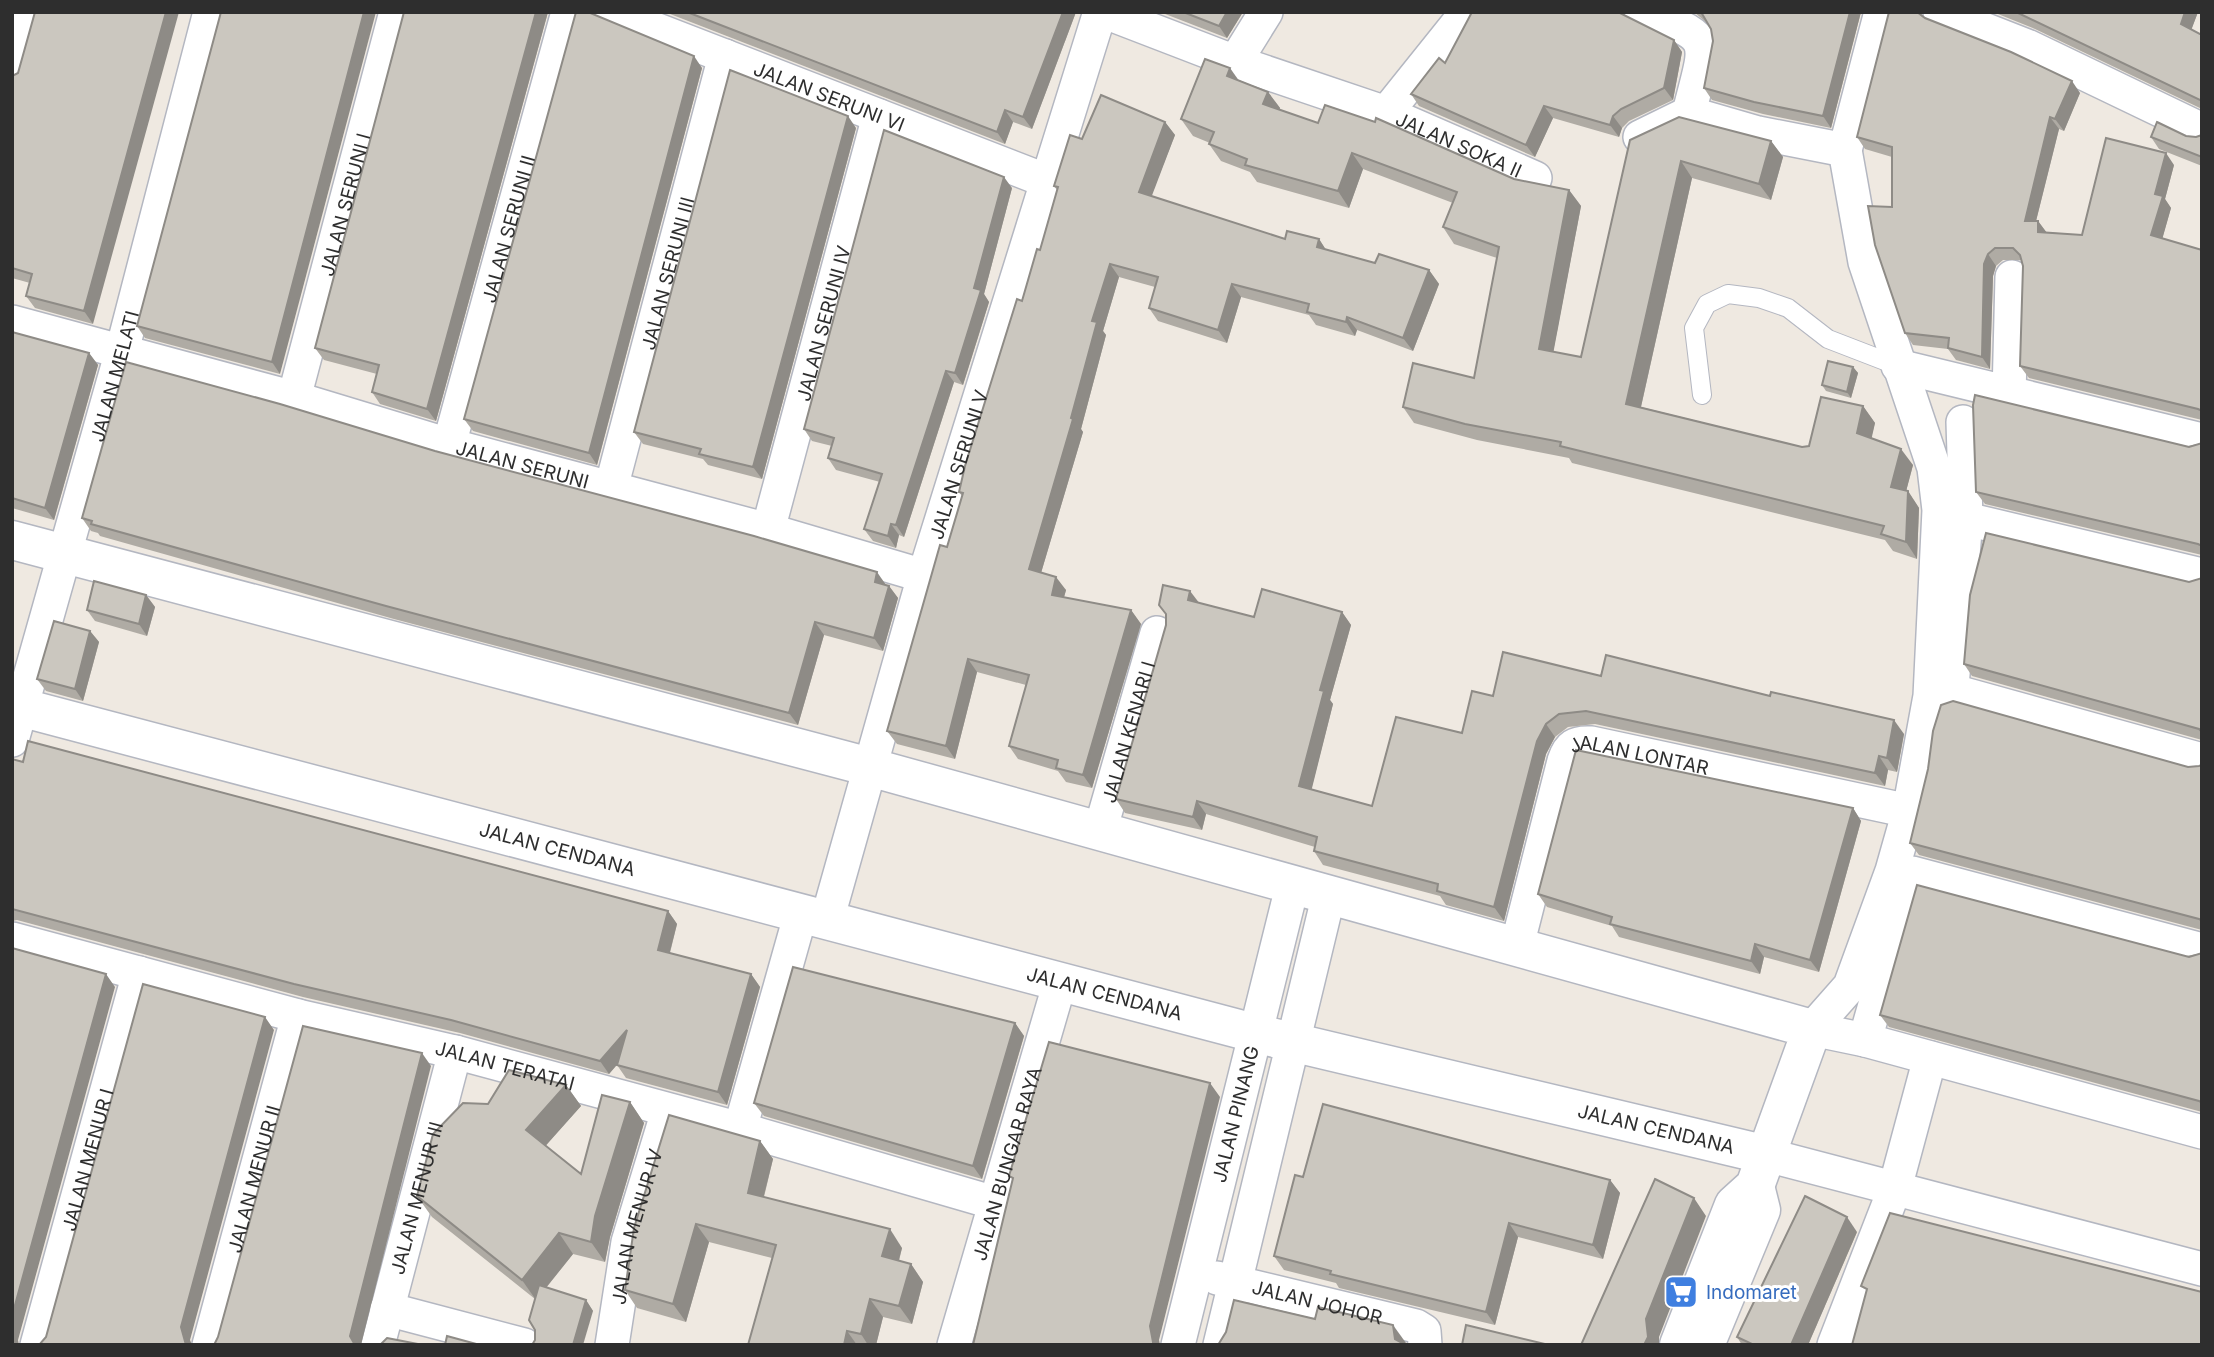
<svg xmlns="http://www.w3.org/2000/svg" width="2214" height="1357" viewBox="0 0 2214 1357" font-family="Inter,sans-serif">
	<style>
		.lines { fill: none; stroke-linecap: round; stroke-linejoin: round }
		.service-casing { stroke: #b4b7c1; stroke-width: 20 }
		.minor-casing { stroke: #b4b7c1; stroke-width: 36 }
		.tertiary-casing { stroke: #b4b7c1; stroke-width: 41 }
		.service { stroke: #fff; stroke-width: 18 }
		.minor { stroke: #fff; stroke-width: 33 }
		.tertiary { stroke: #fff; stroke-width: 38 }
		.wall { fill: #afaba4 }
		.shaded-wall { fill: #8e8b86 }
		.building { fill: #cbc7bf; stroke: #8e8b86; stroke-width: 2 }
		.labels { text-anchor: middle; stroke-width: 6; stroke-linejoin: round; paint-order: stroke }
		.street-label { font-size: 19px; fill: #2e2e2e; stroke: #fff }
		.shop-label { font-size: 19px; fill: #366cbe; stroke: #fff; text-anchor: start }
	</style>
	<rect width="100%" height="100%" fill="#efe9e1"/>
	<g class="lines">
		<defs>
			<path id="service" d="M1702,395L1694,328L1707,304L1728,294L1759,298L1788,308L1828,339L1898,366"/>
			<g id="minor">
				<path id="s1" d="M611,12L1047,181"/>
				<path id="s2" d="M1105,12L1235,62L1386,113L1535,178"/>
				<path d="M1641,12C1718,38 1707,39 1689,113"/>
				<path d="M1940,12L2027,46L2202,130"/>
				<path d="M1235,62L1266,12"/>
				<path d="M12,73L27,12"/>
				<path d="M1386,113L1467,12"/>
				<path d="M1640,137L1689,113L1758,133L1845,150L1881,12"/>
				<path d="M1845,150L1865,262L1934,468L1939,510L1930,696L1909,811L1892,871L1850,986L1812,1029L1865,1040L2202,1132"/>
				<path id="s3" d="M12,322L294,398L449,445L768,530L924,576"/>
				<path d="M1898,366L2202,440"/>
				<path d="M2009,395L2012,277"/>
				<path id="s4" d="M294,398L396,12"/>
				<path d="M1963,422L1966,519L2202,575"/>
				<path id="s5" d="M449,445L568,12"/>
				<path id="s6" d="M611,488L725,56"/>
				<path id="s7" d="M768,530L879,116"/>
				<path d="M1953,691L2202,760"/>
				<path d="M1951,698L1966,519"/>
				<path id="s8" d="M12,740L122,351L210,12"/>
				<path id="s9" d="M1100,831L1157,633"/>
				<path d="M1912,873L2202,950"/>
				<path id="s10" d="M827,920L924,576L1100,12"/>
				<path id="s11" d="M12,939L298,1016L455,1052L740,1129L995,1203"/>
				<path id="s12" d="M1517,946L1564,761C1569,746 1575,742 1591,743L1909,811"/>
				<path d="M1865,1040L1912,874"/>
				<path d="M740,1129L801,913"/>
				<path d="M1767,1155L2202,1269"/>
				<path id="s13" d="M1217,1278L1416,1326L1424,1331L1425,1345"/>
				<path d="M387,1309L524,1345"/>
				<path id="s14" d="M37,1345L139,973"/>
				<path id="s15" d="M209,1345L298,1016"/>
				<path id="s16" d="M378,1345L455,1052"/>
				<path id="s17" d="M612,1345L628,1242L668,1111"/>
				<path id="s18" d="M954,1345L1060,982"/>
				<path id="s19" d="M1178,1345L1293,883"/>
				<path d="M1220,1345L1329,894"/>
				<path d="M1834,1345L1895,1188L1930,1058"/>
			</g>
			<g id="tertiary">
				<path d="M12,540L855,763L1812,1029L1755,1186L1734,1205L1679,1345"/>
				<path id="s20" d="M12,705L1258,1034L1767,1155"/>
				<path d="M1705,1345L1761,1210L1755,1186"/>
			</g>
		</defs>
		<!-- service casing -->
		<use href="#service" class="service-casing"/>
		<!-- minor casing -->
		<use href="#minor" class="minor-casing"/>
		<!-- tertiary casing -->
		<use href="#tertiary" class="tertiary-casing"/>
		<!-- service -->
		<use href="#service" class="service"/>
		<!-- minor -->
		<use href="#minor" class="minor"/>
		<!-- tertiary -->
		<use href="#tertiary" class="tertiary"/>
	</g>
	<!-- wall -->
	<g class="wall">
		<path d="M221,12L280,374L145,338L137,326Z"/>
		<path d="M404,12H548L436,421L380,404L372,392L377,374L324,360L315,348Z"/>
		<path d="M576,12H592V14L702,68L597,465L473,431L464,419Z"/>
		<path d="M665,12H1076L1032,129L1013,122L1005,144Z"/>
		<path d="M1160,12H1243L1227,38Z"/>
		<path d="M1472,12H1622V14L1674,40L1682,52L1673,100L1629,121L1622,128L1619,137L1553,118L1535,157L1419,106L1411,94L1445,63Z"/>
		<path d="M1694,12H1861L1831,128L1763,114L1712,100L1704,88L1713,41L1711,29L1707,23Z"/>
		<path d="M1993,12H2198L2191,30L2202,35V109L2035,29Z"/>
		<path d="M1921,14L1925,18L2080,93L2064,131L2059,129L2036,221H2038L2046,232L2082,235L2174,165L2165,199L2171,208L2162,239L2202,250V420L2029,378L2020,366L2023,266L2021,260H2003L1996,266L1993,276L1990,369L1956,360L1948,349L1913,345L1905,333L1892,207V157L1865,149L1857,137Z"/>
		<path d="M12,76L93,324L35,308L26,296L30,283L12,278Z"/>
		<path d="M1239,80L1268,92L1280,108L1279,110L1318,123L1514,179L1569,190L1581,206L1553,352L1581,357L1630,140L1771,141L1783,157L1771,200L1692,178L1641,407L1802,447L1809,446L1863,406L1875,423L1871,438L1913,465L1906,491H1908L1919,508L1917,559L1893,551L1885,540L1572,463L1569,458L1477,440L1414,423L1403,407L1474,378L1497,258L1454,244L1443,227L1453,203L1363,169L1349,208L1257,182L1250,172L1221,161L1209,144L1210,143L1193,136L1181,119Z"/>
		<path d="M1165,122L1175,135L1151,196L1285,239H1319L1326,250L1375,263L1429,270L1439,284L1413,351L1357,330L1355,336L1316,325L1309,315L1241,297L1227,343L1158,321L1149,308L1155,287L1119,277L1103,331L1106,335L1081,429L1083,432L1041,573L1066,590L1064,597L1131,610L1141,624L1092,788L1066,782L1058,771L1018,759L1009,746L1026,685L977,672L955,759L897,744L887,731L947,547L962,496L959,492L1022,301L1040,250L1057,190L1054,186L1082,139Z"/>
		<path d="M856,128L762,479L708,465L703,459L643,444L634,432Z"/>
		<path d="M2202,135V166L2159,149L2151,137L2186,136L2196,137Z"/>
		<path d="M1012,188L984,294L989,302L963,385L954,382L904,537L899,535L896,548L873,541L864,529L880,482L836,470L828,458L832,446L812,441L804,429Z"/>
		<path d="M12,332L89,353L98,365L54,520L12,508Z"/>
		<path d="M1853,367L1858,373L1851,398L1826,391L1822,385Z"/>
		<path d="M2202,443V555L1985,504L1976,492Z"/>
		<path d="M435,451L889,586L898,598L883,651L824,635L798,725L394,619L100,536L98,533L91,531L82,518Z"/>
		<path d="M2202,578V740L1972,676L1964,664L2189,582Z"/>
		<path d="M146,595L155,607L147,636L95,621L87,610Z"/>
		<path d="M1198,603L1254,617L1342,612L1351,625L1330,700L1333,704L1311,790L1372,806L1462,733L1493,696L1601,676L1904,734L1897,772L1888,770L1885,786L1595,724L1568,727L1555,737L1546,754L1504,921L1446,905L1440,896L1323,865L1314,851L1315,847L1206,814L1202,830L1125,813L1116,799Z"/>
		<path d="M90,631L99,642L83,701L46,691L37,679Z"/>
		<path d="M12,759L668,911L677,924L670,953L751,974L760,987L727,1105L626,1078L617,1065L618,1063L609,1074L460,1033L303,997L17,920L12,921Z"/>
		<path d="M2202,765V930L1919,855L1910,843L2188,767L2199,766Z"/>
		<path d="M1853,808L1861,821L1819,972L1764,957L1760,974L1619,937L1612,926L1547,907L1538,894Z"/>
		<path d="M2202,953V1112L1889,1027L1880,1015Z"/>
		<path d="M1015,1023L1024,1036L982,1179L764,1116L754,1103Z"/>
		<path d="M566,1085L581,1106L545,1146L581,1174L630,1102L644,1123L610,1237L605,1262L573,1254L546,1288L586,1300L593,1311L535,1340V1299L432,1217L417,1196L488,1104Z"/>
		<path d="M760,1141L773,1159L764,1197L902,1248L899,1261L911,1264L923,1282L912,1324L883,1317L876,1345H748L772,1258L709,1242L686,1322L637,1308L625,1290Z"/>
		<path d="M1303,1177L1610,1180L1620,1193L1603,1259L1518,1237L1495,1325L1339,1288L1336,1283L1284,1270L1274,1256Z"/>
		<path d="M1857,1232L1808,1345H1742L1737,1337Z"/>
	</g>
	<!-- shaded-wall -->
	<g class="shaded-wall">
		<path d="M166,12H179L93,324L84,311Z"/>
		<path d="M364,12H376L280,374L272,362Z"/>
		<path d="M536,12H548L436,421L427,409Z"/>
		<path d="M1063,12H1076L1032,129L1023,117Z"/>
		<path d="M1227,12H1243L1227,38L1219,26Z"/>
		<path d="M1850,12H1861L1831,128L1823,116Z"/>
		<path d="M2185,12H2198L2189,36L2181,24Z"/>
		<path d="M1674,40L1682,52L1673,100L1664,88Z"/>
		<path d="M694,56L702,68L597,465L589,453Z"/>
		<path d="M1230,68L1242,85L1227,76Z"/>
		<path d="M2072,81L2080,93L2064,131L2055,119Z"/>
		<path d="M1268,92L1280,108L1275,121L1263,104Z"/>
		<path d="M1544,106L1553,118L1535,157L1526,145Z"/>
		<path d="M1005,110L1013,122L1005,144L997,132Z"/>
		<path d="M848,116L856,128L762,479L753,467Z"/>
		<path d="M1613,116L1622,128L1619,137L1610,125Z"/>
		<path d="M2050,117L2059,129L2033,233L2025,221Z"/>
		<path d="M1165,122L1175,135L1148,206L1139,192Z"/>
		<path d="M1771,141L1783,157L1771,200L1759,184Z"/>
		<path d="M1352,153L1363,169L1349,208L1338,191Z"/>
		<path d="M2166,153L2174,165L2165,199L2171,208L2160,247L2151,235L2155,194Z"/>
		<path d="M1681,161L1692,178L1638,420L1626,404Z"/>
		<path d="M1004,177L1012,188L984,294L989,302L963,385L955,373L974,288Z"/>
		<path d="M1569,190L1581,206L1551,365L1539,349Z"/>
		<path d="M2038,221L2047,233L2038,232Z"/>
		<path d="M1319,239L1328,253L1317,247Z"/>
		<path d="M1988,254L1996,266L1993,276L1990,369L1982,357L1984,264Z"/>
		<path d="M1110,264L1119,277L1103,331L1106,335L1081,429L1083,432L1038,583L1029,569L1071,418L1092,321Z"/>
		<path d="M1429,270L1439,284L1413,351L1403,338Z"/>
		<path d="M1232,284L1241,297L1227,343L1218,330Z"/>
		<path d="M1347,317L1357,330L1355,336L1346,322Z"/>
		<path d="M89,353L98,365L54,520L45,508Z"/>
		<path d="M1853,367L1858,373L1851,398L1847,392Z"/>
		<path d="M946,371L954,382L904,537L896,525Z"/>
		<path d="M1863,406L1875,423L1869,450L1857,433Z"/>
		<path d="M1901,449L1913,465L1903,503L1891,487Z"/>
		<path d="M1908,491L1919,508L1917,559L1906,542Z"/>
		<path d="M891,524L899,535L896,548L888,536Z"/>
		<path d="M877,572L886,585L875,582Z"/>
		<path d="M1056,577L1066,590L1061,608L1052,595Z"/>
		<path d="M889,586L898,598L883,651L874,638Z"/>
		<path d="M1190,591L1200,604L1188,600Z"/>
		<path d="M146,595L155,607L147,636L139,624Z"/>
		<path d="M1131,610L1141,624L1092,788L1083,775Z"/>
		<path d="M1342,612L1351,625L1330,700L1333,704L1309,800L1299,786L1320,690Z"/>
		<path d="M815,622L824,635L798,725L789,713Z"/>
		<path d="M90,631L99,642L83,701L75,689Z"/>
		<path d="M968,659L977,672L955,759L946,746Z"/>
		<path d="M1894,720L1904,734L1897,772L1887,758Z"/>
		<path d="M1546,724L1555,737L1546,754L1504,921L1494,907L1537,741Z"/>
		<path d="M1879,756L1888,770L1885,786L1875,773Z"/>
		<path d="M1197,801L1206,814L1202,830L1193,817Z"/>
		<path d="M1853,808L1861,821L1819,972L1810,960Z"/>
		<path d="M668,911L677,924L667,963L658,950Z"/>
		<path d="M1755,944L1764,957L1760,974L1751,961Z"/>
		<path d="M106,974L115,987L18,1340L19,1345H14L12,1342V1316Z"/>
		<path d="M751,974L760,987L727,1105L718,1092Z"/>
		<path d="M265,1017L274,1030L190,1340L192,1345H186L181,1327Z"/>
		<path d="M1015,1023L1024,1036L982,1179L973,1166Z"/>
		<path d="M627,1030L636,1043L609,1074L600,1061Z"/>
		<path d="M422,1053L431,1066L361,1345H355L350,1336Z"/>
		<path d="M1210,1083L1220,1097L1159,1340L1160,1345H1153L1150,1326Z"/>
		<path d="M566,1085L581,1106L541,1151L526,1130Z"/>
		<path d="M630,1102L644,1123L610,1237L605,1262L591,1242L595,1216Z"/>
		<path d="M760,1141L773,1159L760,1211L748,1193Z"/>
		<path d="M1610,1180L1620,1193L1603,1259L1593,1245Z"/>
		<path d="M1694,1198L1706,1216L1659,1337V1345H1644L1646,1319Z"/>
		<path d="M1847,1217L1857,1232L1808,1345H1791Z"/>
		<path d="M1509,1223L1518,1237L1495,1325L1486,1312Z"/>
		<path d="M696,1224L709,1242L686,1322L673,1304Z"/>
		<path d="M890,1229L902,1248L895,1274L882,1256Z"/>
		<path d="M559,1233L573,1254L536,1300L522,1280Z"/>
		<path d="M911,1264L923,1282L912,1324L899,1306Z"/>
		<path d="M870,1299L883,1317L876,1345H868L861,1334Z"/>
		<path d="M586,1300L593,1311L583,1345H573Z"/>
		<path d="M1393,1325L1406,1343V1345L1395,1339Z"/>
		<path d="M847,1331L857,1345H844Z"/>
	</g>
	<!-- building -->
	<g class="building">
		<path d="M35,12H166L84,311L26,296L32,274L12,268V76L18,73Z"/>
		<path d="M221,12H364L272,362L137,326Z"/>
		<path d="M404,12H536L427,409L372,392L379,365L315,348Z"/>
		<path d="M576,12H588L694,56L589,453L464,419Z"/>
		<path d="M687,12H1063L1023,117L1005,110L997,132Z"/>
		<path d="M1183,12H1227L1219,26Z"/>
		<path d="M1472,12H1618L1674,40L1664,88L1621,109L1613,116L1610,125L1544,106L1526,145L1411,94L1439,58L1445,63Z"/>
		<path d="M1701,12H1850L1823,116L1754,102L1704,88L1713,41L1711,29Z"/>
		<path d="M1889,12H1917L1925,18L2011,52L2072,81L2055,119L2050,117L2025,221H2038V232L2082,235L2106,138L2166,153L2155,194L2163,196L2151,235L2202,250V411L2198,409L2020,366L2023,266L2020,255L2013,248H1995L1988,254L1984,264L1982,357L1948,348L1949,338L1905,333L1875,245L1868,206L1892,207V147L1857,137Z"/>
		<path d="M2016,12H2185L2181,24L2202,35V101Z"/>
		<path d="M1205,59L1230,68L1227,76L1268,92L1263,104L1318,123L1325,105L1375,122L1376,118L1514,179L1569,190L1539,349L1581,357L1630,140L1679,117L1771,141L1759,184L1681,161L1626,404L1802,447L1809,446L1821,397L1863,406L1857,433L1901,449L1891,487L1908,491L1906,542L1881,534L1884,526L1560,446L1561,442L1465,424L1403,407L1413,363L1474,378L1499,247L1443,227L1457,192L1352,153L1338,191L1245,165L1247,159L1209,144L1214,132L1181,119Z"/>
		<path d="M730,70L848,116L753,467L699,454L701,449L634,432Z"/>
		<path d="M1101,95L1165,122L1139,192L1285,239L1287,231L1319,239L1317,247L1375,263L1379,254L1429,270L1403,338L1347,317L1346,322L1307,312L1309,304L1232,284L1218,330L1149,308L1158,277L1110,264L1092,321L1097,322L1071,418L1073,419L1029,569L1056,577L1052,595L1131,610L1083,775L1056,768L1058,760L1009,746L1029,675L968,659L946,746L887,731L940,545L947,547L963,493L959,492L965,466L1017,299L1022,301L1037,249L1040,250L1058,187L1054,186L1070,135L1082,139Z"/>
		<path d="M2157,122L2186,136L2196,137L2202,135V157L2151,137Z"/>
		<path d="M884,130L1004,177L974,288L981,290L955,373L946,371L896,525L891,524L888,536L864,529L882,474L828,458L834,438L804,429Z"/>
		<path d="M12,332L89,353L45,508L12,498Z"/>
		<path d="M1828,361L1853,367L1847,392L1822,385Z"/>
		<path d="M126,362L280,404L435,451L754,536L877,572L875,582L889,586L874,638L815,622L789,713L386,606L91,524L92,521L82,518Z"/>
		<path d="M1975,395L2189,447L2202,443V546L2198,544L1976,492L1973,405Z"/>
		<path d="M1986,533L2189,582L2202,578V732L2199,729L1964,664L1970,595Z"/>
		<path d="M94,581L146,595L139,624L87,610Z"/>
		<path d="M1163,585L1190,591L1188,600L1254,617L1262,589L1342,612L1320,690L1324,691L1299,786L1372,806L1396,717L1462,733L1472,691L1493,696L1503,652L1601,676L1606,655L1770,696L1771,692L1894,720L1887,758L1879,756L1875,773L1586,711L1559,714L1546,724L1537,741L1494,907L1437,891L1438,884L1314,851L1317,837L1197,801L1193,817L1116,799L1166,625V614L1159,605Z"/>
		<path d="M54,621L90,631L75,689L37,679Z"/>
		<path d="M1953,701L2188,767L2199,766L2202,765V921L2199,919L1910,843L1928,769L1933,731L1941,705Z"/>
		<path d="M28,741L668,911L658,950L751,974L718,1092L617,1065L627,1030L600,1061L451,1020L294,984L12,909V759L23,762Z"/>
		<path d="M1576,750L1853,808L1810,960L1755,944L1751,961L1610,924L1612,917L1538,894Z"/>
		<path d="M1917,885L2189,957L2202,953V1103L2199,1101L1880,1015Z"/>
		<path d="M12,948L106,974L12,1316Z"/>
		<path d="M793,967L1015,1023L973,1166L754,1103Z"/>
		<path d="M143,984L265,1017L181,1327L186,1345H39L46,1337Z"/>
		<path d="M303,1026L422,1053L350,1336L355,1345H214L218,1337Z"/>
		<path d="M1049,1042L1210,1083L1150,1326L1153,1342V1345H973L1013,1178L1009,1176Z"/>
		<path d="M509,1070L566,1085L526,1130L581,1174L602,1095L630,1102L595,1216L591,1242L559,1233L522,1280L417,1196L433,1134L463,1103L488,1104Z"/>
		<path d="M1323,1104L1610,1180L1593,1245L1509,1223L1486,1312L1330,1274L1331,1271L1274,1256L1295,1175L1303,1177Z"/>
		<path d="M669,1115L760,1141L748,1193L890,1229L882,1256L911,1264L899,1306L870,1299L861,1334L847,1331L844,1345H748L776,1245L696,1224L673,1304L625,1290L634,1228Z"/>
		<path d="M1655,1179L1694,1198L1646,1319L1648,1337L1644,1345H1581Z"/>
		<path d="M1805,1196L1847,1217L1791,1345H1754L1737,1337Z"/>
		<path d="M1890,1213L2202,1292V1345H1852L1867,1289L1861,1286Z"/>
		<path d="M539,1285L586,1300L573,1345H532L535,1340V1330L529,1320Z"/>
		<path d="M1234,1300L1315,1319L1318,1307L1393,1325L1395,1339L1406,1345H1218L1226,1332Z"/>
		<path d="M1466,1325L1549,1345H1462Z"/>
		<path d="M447,1336L480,1345H445Z"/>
		<path d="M387,1338L423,1345H380Z"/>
	</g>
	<!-- icons -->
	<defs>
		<symbol id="supermarket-square" viewBox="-11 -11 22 22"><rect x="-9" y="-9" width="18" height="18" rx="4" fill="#3f7fe0" stroke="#fff"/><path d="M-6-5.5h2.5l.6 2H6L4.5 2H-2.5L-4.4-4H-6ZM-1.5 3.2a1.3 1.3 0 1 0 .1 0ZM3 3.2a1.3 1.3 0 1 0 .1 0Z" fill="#fff"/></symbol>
	</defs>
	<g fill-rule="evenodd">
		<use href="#supermarket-square" x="1662" y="1273" width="38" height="38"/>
	</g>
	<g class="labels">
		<!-- street labels -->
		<g class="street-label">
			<text dy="7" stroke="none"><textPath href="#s1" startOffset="234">JALAN SERUNI VI</textPath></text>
			<text dy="7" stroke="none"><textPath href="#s2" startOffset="378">JALAN SOKA II</textPath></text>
			<text dy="7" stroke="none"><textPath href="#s4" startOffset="200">JALAN SERUNI I</textPath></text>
			<text dy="7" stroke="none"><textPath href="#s5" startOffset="224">JALAN SERUNI II</textPath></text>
			<text dy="7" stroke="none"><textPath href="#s6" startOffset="222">JALAN SERUNI III</textPath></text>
			<text dy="7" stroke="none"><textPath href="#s7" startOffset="214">JALAN SERUNI IV</textPath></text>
			<text dy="7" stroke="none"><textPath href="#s8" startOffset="378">JALAN MELATI</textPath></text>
			<text dy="7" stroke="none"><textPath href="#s3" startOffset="530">JALAN SERUNI</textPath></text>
			<text dy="7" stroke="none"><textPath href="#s10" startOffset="474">JALAN SERUNI V</textPath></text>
			<text dy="7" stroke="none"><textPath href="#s9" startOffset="103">JALAN KENARI I</textPath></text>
			<text dy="7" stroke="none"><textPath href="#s12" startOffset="276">JALAN LONTAR</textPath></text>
			<text dy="7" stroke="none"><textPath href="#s20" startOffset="564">JALAN CENDANA</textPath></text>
			<text dy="7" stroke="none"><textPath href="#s20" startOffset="1130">JALAN CENDANA</textPath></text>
			<text dy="7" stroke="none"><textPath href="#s11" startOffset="509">JALAN TERATAI</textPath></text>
			<text dy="7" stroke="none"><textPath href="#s19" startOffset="238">JALAN PINANG</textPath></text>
			<text dy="7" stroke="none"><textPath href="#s20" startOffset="1698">JALAN CENDANA</textPath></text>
			<text dy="7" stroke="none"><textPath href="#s14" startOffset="192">JALAN MENUR I</textPath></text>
			<text dy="7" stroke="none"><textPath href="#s18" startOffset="189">JALAN BUNGAR RAYA</textPath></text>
			<text dy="7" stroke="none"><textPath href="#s15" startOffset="172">JALAN MENUR II</textPath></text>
			<text dy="7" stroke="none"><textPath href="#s16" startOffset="152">JALAN MENUR III</textPath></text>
			<text dy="7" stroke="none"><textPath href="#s17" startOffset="121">JALAN MENUR IV</textPath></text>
			<text dy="7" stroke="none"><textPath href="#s13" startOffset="103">JALAN JOHOR</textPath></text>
		</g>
		<!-- shop labels -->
		<g class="shop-label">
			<text x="1706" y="1299">Indomaret</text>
		</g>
	</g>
	<!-- border -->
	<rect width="2214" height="1357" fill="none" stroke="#2e2e2e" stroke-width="28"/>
</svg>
